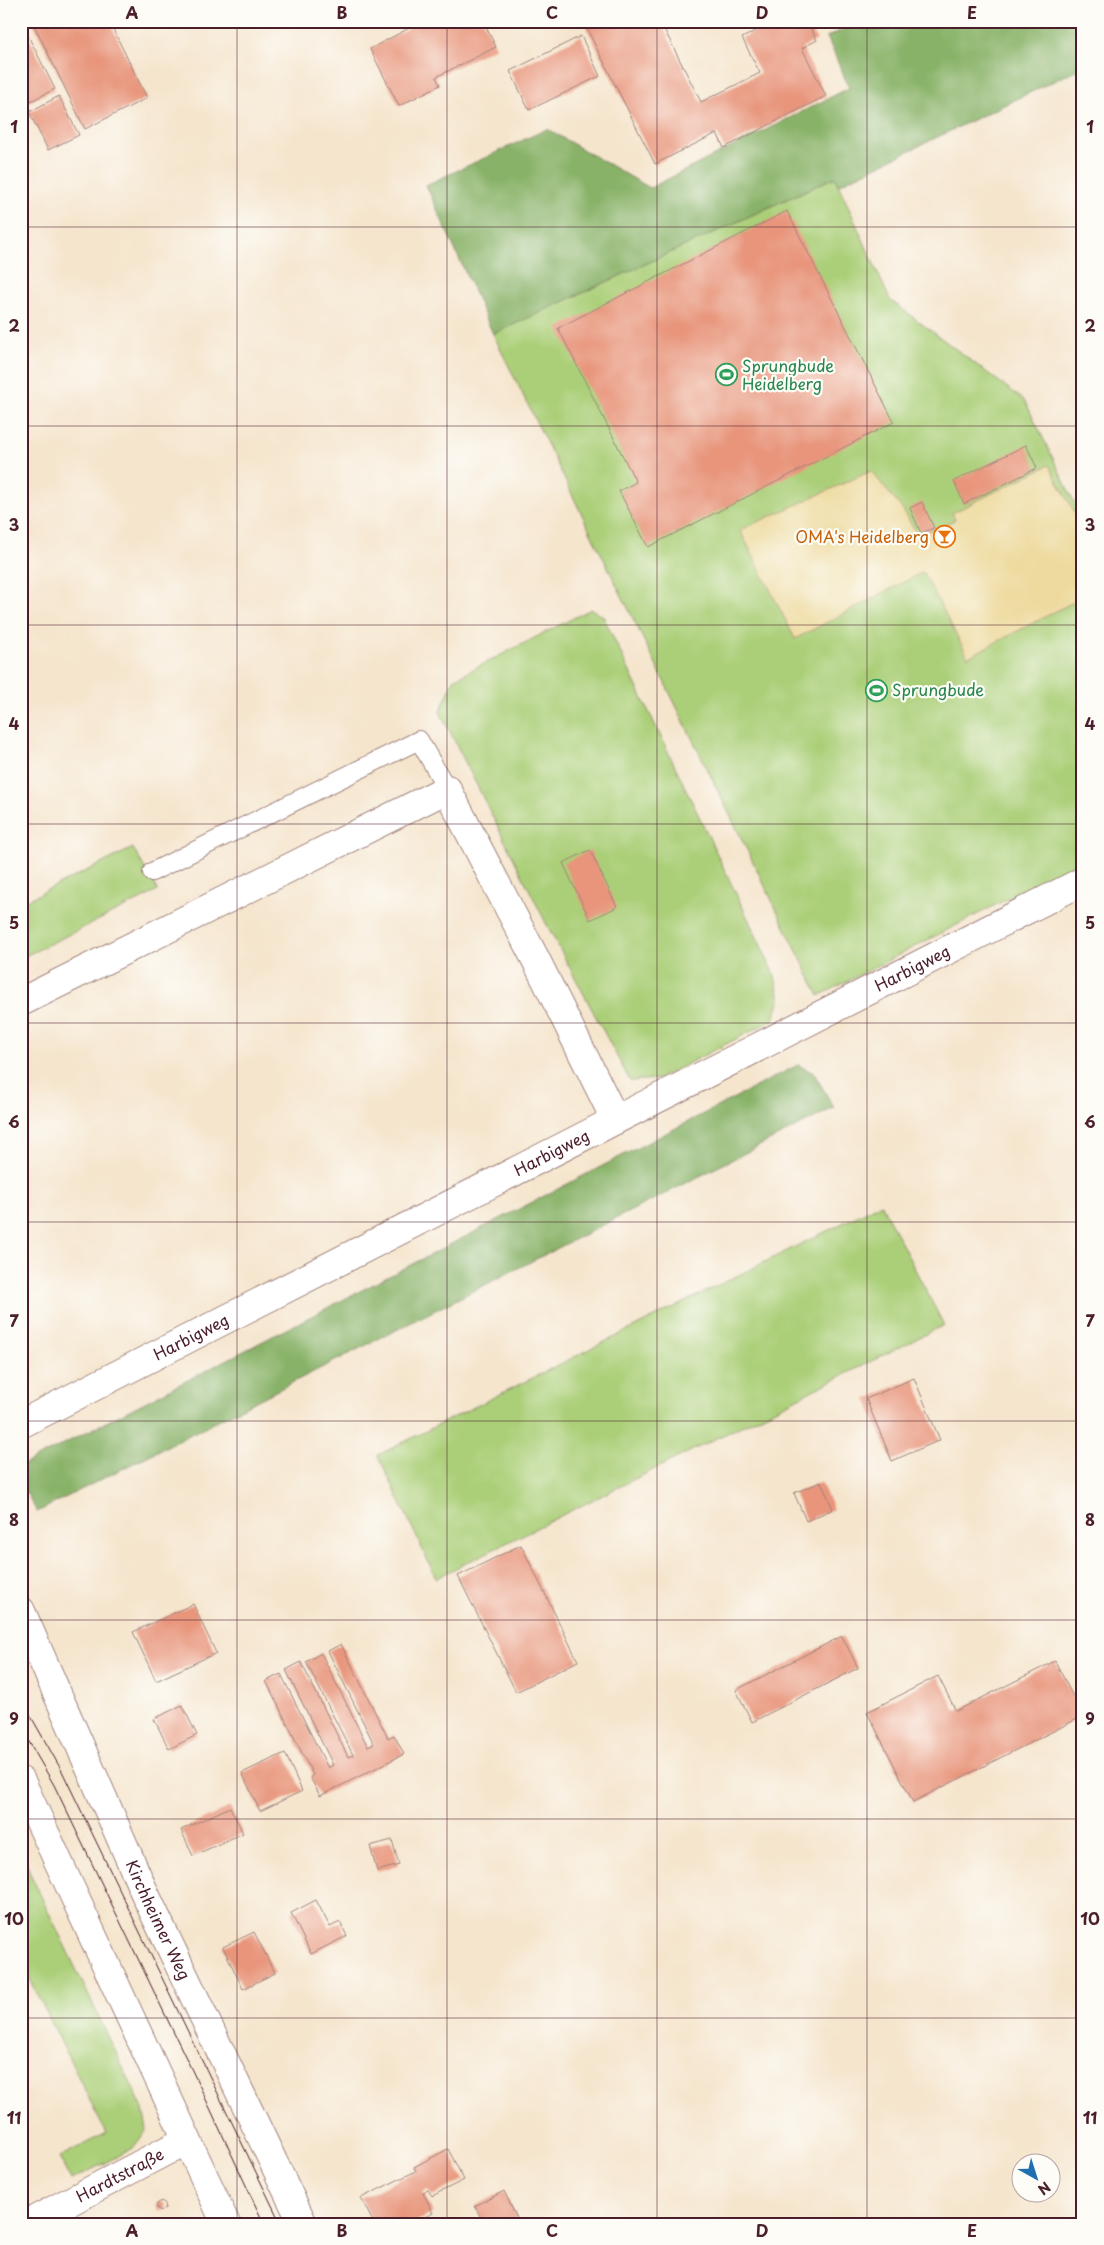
<svg xmlns="http://www.w3.org/2000/svg" width="1104" height="2245" viewBox="0 0 1104 2245" font-family="'Playpen Sans',sans-serif">
	<style>
		.green { fill: #abcf78; stroke: #7a7752 }
		.forest { fill: #88b268; stroke: #69684a }
		.sand { fill: #eeda9e; stroke: #9c7c64 }
		.building { fill: #e8957b }
		.lines { fill: none; stroke-linecap: round; stroke-linejoin: round }
		.service-casing { stroke: #a0827c; stroke-width: 20 }
		.minor-casing { stroke: #a0827c; stroke-width: 30 }
		.tertiary-casing { stroke: #a0827c; stroke-width: 30 }
		.service { stroke: #fff; stroke-width: 18 }
		.minor { stroke: #fff; stroke-width: 28 }
		.tertiary { stroke: #fff; stroke-width: 28 }
		.tram { stroke: #4a1f2b; stroke-width: 1 }
		.grid { fill: none; stroke: #4a1f2b; stroke-width: 1; stroke-opacity: 0.55 }
		.labels { text-anchor: middle; stroke-width: 4.5; stroke-linejoin: round; paint-order: stroke }
		.leisure-label { font-size: 16px; fill: #27864d; stroke: #fdfcf7; text-anchor: start }
		.food-label { font-size: 16px; fill: #c56008; stroke: #fdfcf7; text-anchor: end }
		.street-label { font-size: 16px; fill: #4a1f2b; stroke: #fdfcf7 }
		.neatline { fill: none; stroke: #4a1f2b; stroke-width: 2 }
		.grid-label { font-size: 16px; text-anchor: middle; font-weight: bold; fill: #4a1f2b }
	</style>
	<rect width="100%" height="100%" fill="#fdfcf7"/>
	<filter id="ink" filterUnits="userSpaceOnUse"><feTurbulence type="fractalNoise" baseFrequency=".02" numOctaves="2"/><feDisplacementMap in="SourceGraphic" scale="10" xChannelSelector="R" yChannelSelector="G"/><feConvolveMatrix kernelMatrix="1 2 1 2 8 2 1 2 1" color-interpolation-filters="sRGB"/></filter>
	<filter id="wash" filterUnits="userSpaceOnUse"><feTurbulence type="fractalNoise" baseFrequency=".0096" numOctaves="4" result="noise"/><feDisplacementMap in="SourceGraphic" scale="20" xChannelSelector="R" yChannelSelector="G"/><feGaussianBlur stdDeviation="1.12" result="paint"/><feColorMatrix in="noise" values="0 0 0 0 0 0 0 0 0 0 0 0 0 0 0 0 0 1.4 0 .05"/><feComposite in="paint" operator="in"/></filter>
	<g filter="url(#wash)">
		<rect width="100%" height="100%" fill="#f5e5cd"/>
		<!-- green -->
		<g class="green">
			<path d="M835,177L890,300L1025,401L1083,520V860L819,996L493,334Z"/>
			<path d="M591,609L603,616L763,950L775,977L780,999L773,1020L658,1079L630,1081L546,923L440,712L454,679Z"/>
			<path d="M133,848L158,891L21,958V903Z"/>
			<path d="M881,1204L944,1325L436,1578L378,1455Z"/>
			<path d="M21,1847L30,1873L143,2109L147,2130L132,2149L71,2180L59,2157L106,2133L21,1961Z"/>
		</g>
		<!-- forest -->
		<g class="forest">
			<path d="M862,21H1083V67L838,185L835,177L493,334L426,185L547,129L650,188L849,88L827,37Z"/>
			<path d="M798,1065L814,1073L834,1108L37,1512L21,1483V1466Z"/>
		</g>
		<!-- sand -->
		<path class="sand" d="M1049,465L1083,528V597L968,657L923,572L795,639L740,530L871,471L903,510L918,536L955,520L952,513Z"/>
		<g id="blocks">
			<!-- building -->
			<g class="building">
				<path d="M32,21H109L147,98L85,129Z"/>
				<path d="M408,21H483L496,47L436,77L440,85L399,106L370,49L411,27Z"/>
				<path d="M583,21H660L701,102L760,73L742,38L775,21H807L817,40L802,48L826,96L724,148L717,133L655,164Z"/>
				<path d="M21,22L55,89L21,106Z"/>
				<path d="M581,36L600,76L529,110L510,71Z"/>
				<path d="M59,96L79,135L48,150L29,112Z"/>
				<path d="M787,211L894,422L648,547L619,491L636,482L558,328Z"/>
				<path d="M1026,445L1037,468L964,504L954,481Z"/>
				<path d="M922,502L934,528L921,533L910,508Z"/>
				<path d="M590,850L617,907L590,920L563,863Z"/>
				<path d="M914,1378L940,1440L892,1461L866,1399Z"/>
				<path d="M821,1482L833,1509L806,1521L794,1493Z"/>
				<path d="M521,1545L578,1661L516,1692L458,1576Z"/>
				<path d="M193,1604L216,1653L156,1681L133,1632Z"/>
				<path d="M842,1636L858,1668L752,1722L736,1690Z"/>
				<path d="M341,1644L388,1738L394,1735L404,1754L320,1796L310,1777L313,1775L266,1681L281,1674L328,1768L333,1765L286,1670L301,1662L348,1757L353,1755L306,1662L321,1653L368,1747L374,1744L328,1651Z"/>
				<path d="M1055,1661L1083,1716L913,1802L867,1712L938,1676L956,1711Z"/>
				<path d="M182,1705L197,1735L169,1749L154,1719Z"/>
				<path d="M285,1753L302,1791L260,1811L242,1773Z"/>
				<path d="M230,1807L243,1833L193,1856L181,1830Z"/>
				<path d="M392,1840L399,1865L377,1871L370,1846Z"/>
				<path d="M316,1900L330,1927L340,1922L347,1936L311,1954L291,1913Z"/>
				<path d="M254,1932L275,1973L243,1989L223,1947Z"/>
				<path d="M448,2149L464,2180L432,2196L428,2190L423,2192L433,2213L411,2224H374L361,2198L416,2171L414,2167Z"/>
				<path d="M504,2191L517,2218L506,2224H484L475,2206Z"/>
				<circle cx="161" cy="2206" r="4.5"/>
			</g>
		</g>
	</g>
	<g filter="url(#ink)">
		<use href="#blocks" fill-opacity="0" stroke="#a0827c" stroke-width="1"/>
		<g class="lines">
			<defs>
				<path id="service" d="M152,872L419,740L447,789"/>
				<g id="minor">
					<path d="M21,1002L447,789L536,960L615,1119"/>
					<path id="s1" d="M21,1424L1083,881"/>
					<path id="s2" d="M27,2224L187,2140"/>
				</g>
				<g id="tertiary">
					<path id="s3" d="M21,1611L146,1896L303,2224"/>
					<path d="M21,1781L226,2224"/>
				</g>
			</defs>
			<!-- service casing -->
			<use href="#service" class="service-casing"/>
			<!-- minor casing -->
			<use href="#minor" class="minor-casing"/>
			<!-- tertiary casing -->
			<use href="#tertiary" class="tertiary-casing"/>
			<!-- service -->
			<use href="#service" class="service"/>
			<!-- minor -->
			<use href="#minor" class="minor"/>
			<!-- tertiary -->
			<use href="#tertiary" class="tertiary"/>
			<!-- tram -->
			<g class="tram">
				<path d="M21,1699L62,1771L281,2224"/>
				<path d="M21,1728L54,1785L202,2091L264,2224"/>
			</g>
		</g>
	</g>
	<!-- grid -->
	<path class="grid" d="M237,21V2224M447,21V2224M657,21V2224M867,21V2224M21,227H1083M21,426H1083M21,625H1083M21,824H1083M21,1023H1083M21,1222H1083M21,1421H1083M21,1620H1083M21,1819H1083M21,2018H1083"/>
	<!-- icons -->
	<defs>
		<symbol id="stadium-ring" viewBox="-11 -11 22 22"><circle r="9.5" fill="#fdfcf7" stroke="#2e9e5b" stroke-width="1.5"/><path d="M0-5a6.5 5 0 1 0 0 10a6.5 5 0 1 0 0-10ZM-3.5-1.8h7v3.6h-7Z" fill="#2e9e5b"/></symbol>
		<symbol id="bar-ring" viewBox="-11 -11 22 22"><circle r="9.5" fill="#fdfcf7" stroke="#e8710a" stroke-width="1.5"/><path d="M-6-5H6L.8 .8V4.5H3.5V6h-7V4.5H-.8V.8Z" fill="#e8710a"/></symbol>
	</defs>
	<g fill-rule="evenodd">
		<use href="#stadium-ring" x="714" y="362" width="25" height="25"/>
		<use href="#bar-ring" x="932" y="524" width="25" height="25"/>
		<use href="#stadium-ring" x="864" y="678" width="25" height="25"/>
	</g>
	<g class="labels">
		<!-- leisure labels -->
		<g class="leisure-label">
			<text x="742" y="372">Sprungbude<tspan x="742" dy="18">Heidelberg</tspan></text>
			<text x="892" y="696">Sprungbude</text>
		</g>
		<!-- food labels -->
		<g class="food-label">
			<text x="929" y="543">OMA's Heidelberg</text>
		</g>
		<!-- street labels -->
		<g class="street-label">
			<text dy="6" stroke="none"><textPath href="#s1" startOffset="1001">Harbigweg</textPath></text>
			<text dy="6" stroke="none"><textPath href="#s1" startOffset="596">Harbigweg</textPath></text>
			<text dy="6" stroke="none"><textPath href="#s1" startOffset="191">Harbigweg</textPath></text>
			<text dy="6" stroke="none"><textPath href="#s3" startOffset="338">Kirchheimer Weg</textPath></text>
			<text dy="6" stroke="none"><textPath href="#s2" startOffset="105">Hardtstraße</textPath></text>
		</g>
	</g>
	<!-- margin -->
	<rect width="1104" height="2245" fill="none" stroke="#fdfcf7" stroke-width="55"/>
	<!-- north arrow -->
	<g transform="translate(1036 2178) rotate(141)"><circle r="24" fill="#fdfcf7" stroke="#b5a4a5"/>
	<path d="M0-4L9 19L0 12L-9 19Z" fill="#1f6fb2"/>
	<text y="-8" font-size="14" font-weight="bold" text-anchor="middle" fill="#4a1f2b">N</text>
	</g>
	<rect x="28" y="28" width="1048" height="2190" class="neatline"/>
	<g class="grid-label">
		<text x="132" y="19">A</text>
		<text x="342" y="19">B</text>
		<text x="552" y="19">C</text>
		<text x="762" y="19">D</text>
		<text x="972" y="19">E</text>
		<text x="14" y="133">1</text>
		<text x="1090" y="133">1</text>
		<text x="14" y="332">2</text>
		<text x="1090" y="332">2</text>
		<text x="14" y="531">3</text>
		<text x="1090" y="531">3</text>
		<text x="14" y="730">4</text>
		<text x="1090" y="730">4</text>
		<text x="14" y="929">5</text>
		<text x="1090" y="929">5</text>
		<text x="14" y="1128">6</text>
		<text x="1090" y="1128">6</text>
		<text x="14" y="1327">7</text>
		<text x="1090" y="1327">7</text>
		<text x="14" y="1526">8</text>
		<text x="1090" y="1526">8</text>
		<text x="14" y="1725">9</text>
		<text x="1090" y="1725">9</text>
		<text x="14" y="1925">10</text>
		<text x="1090" y="1925">10</text>
		<text x="14" y="2124">11</text>
		<text x="1090" y="2124">11</text>
		<text x="132" y="2237">A</text>
		<text x="342" y="2237">B</text>
		<text x="552" y="2237">C</text>
		<text x="762" y="2237">D</text>
		<text x="972" y="2237">E</text>
	</g>
</svg>
